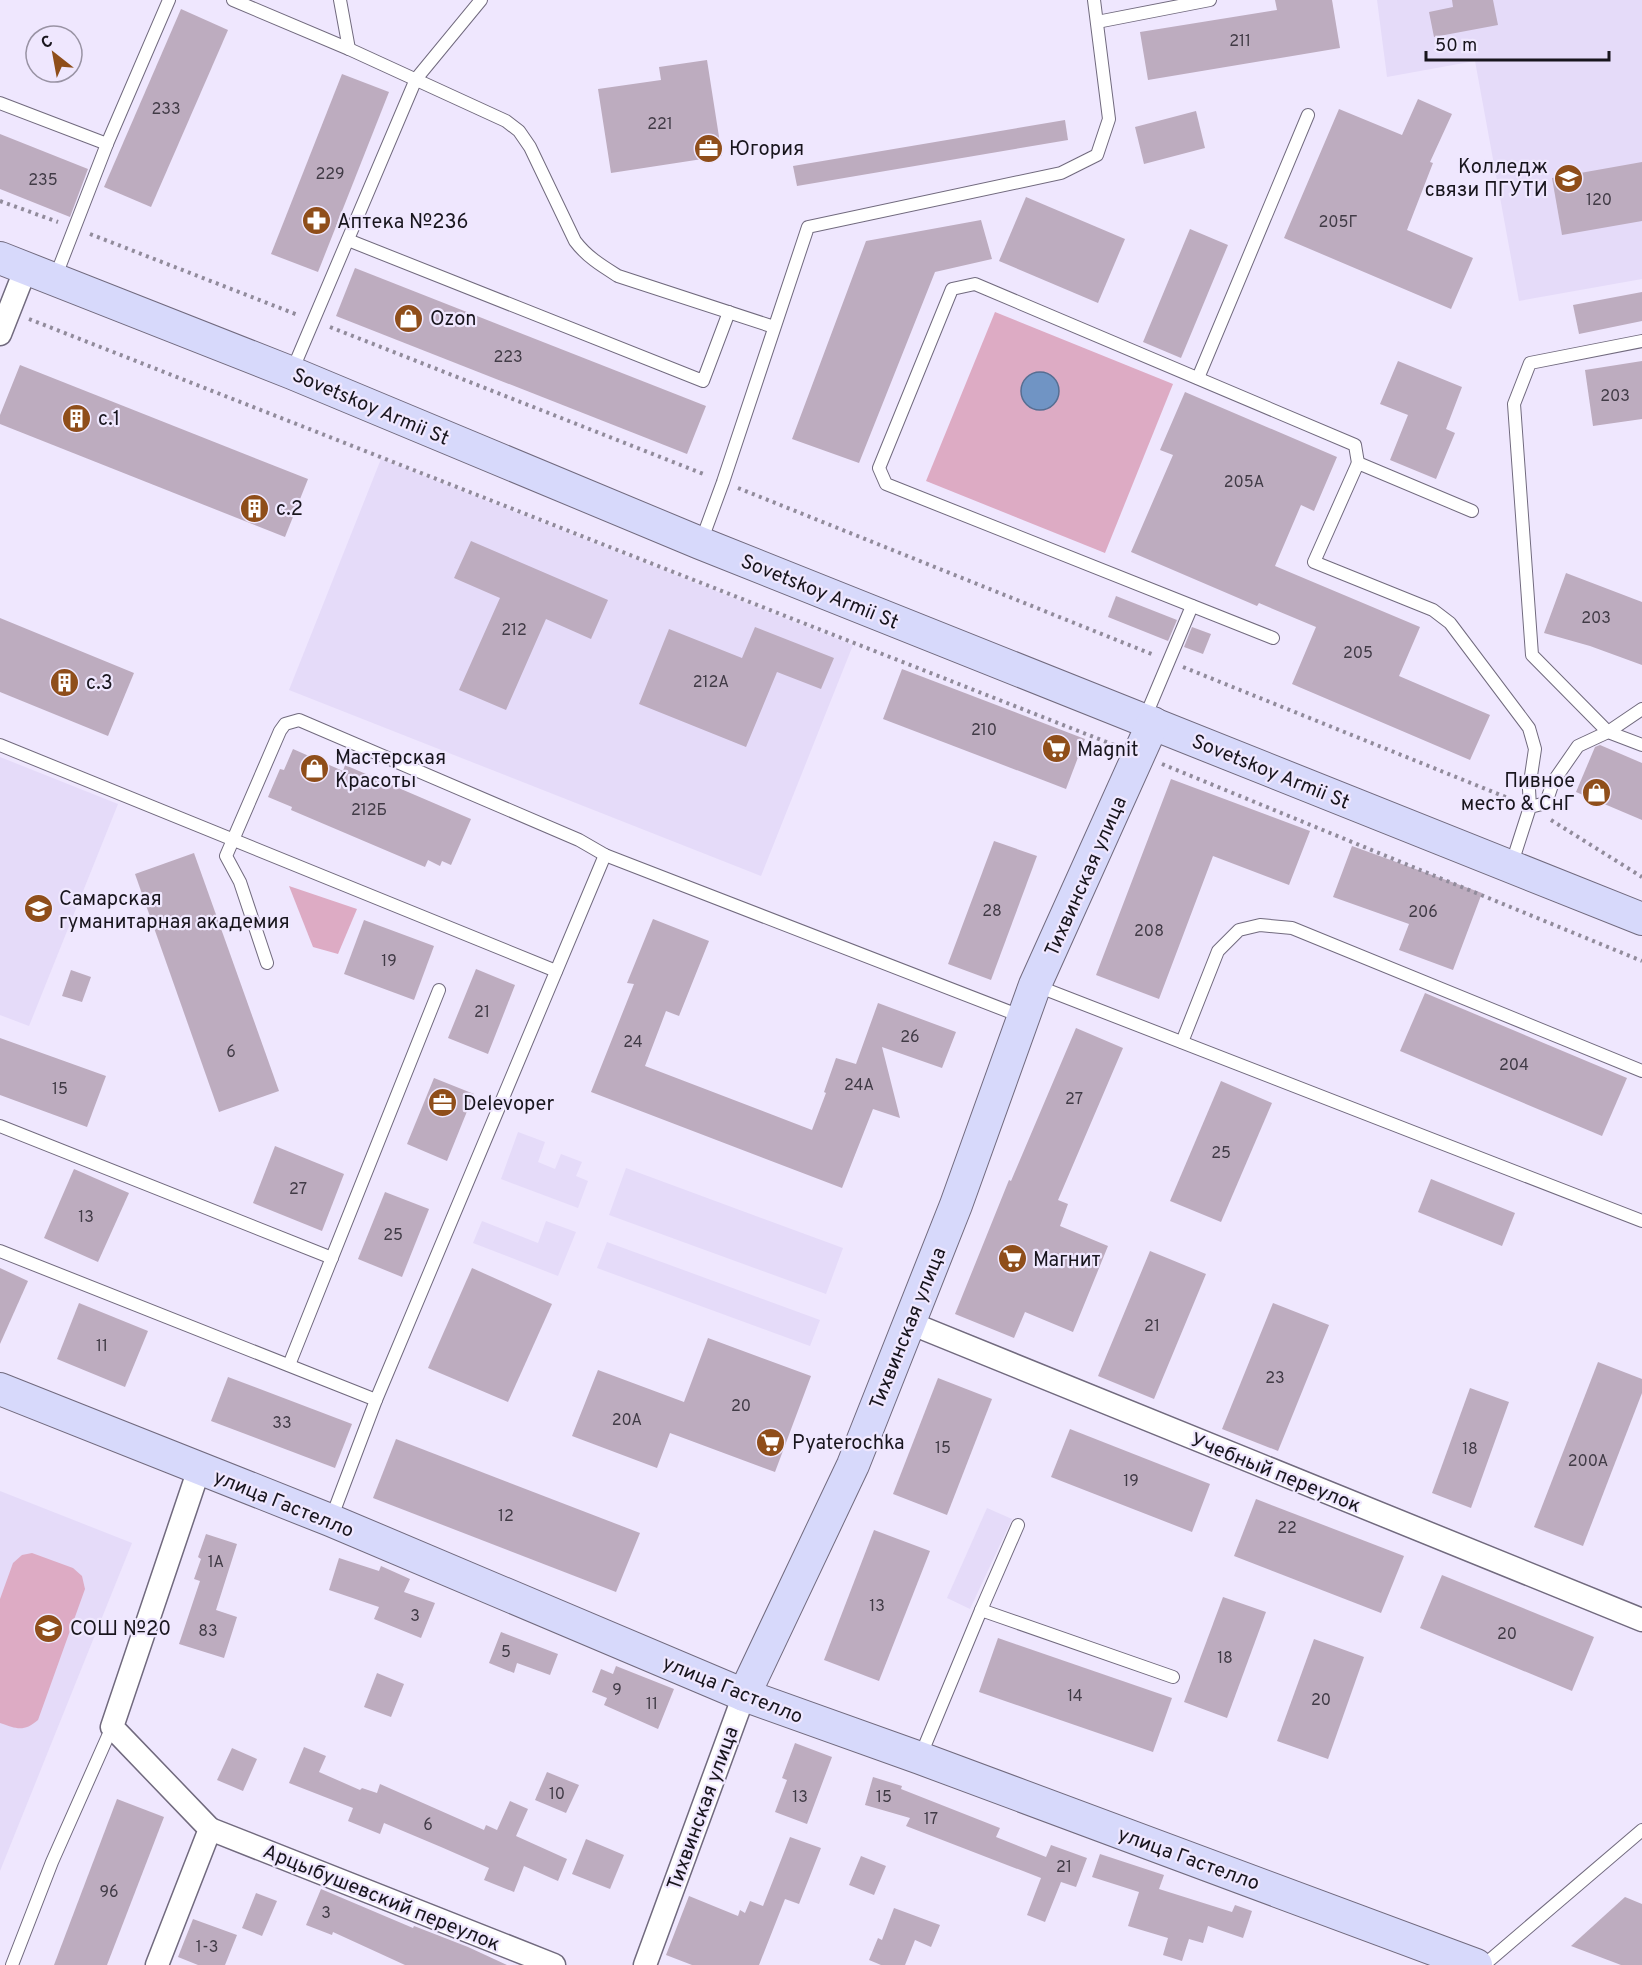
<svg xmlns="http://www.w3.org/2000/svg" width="1642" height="1965" viewBox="0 0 1642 1965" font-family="Overpass,sans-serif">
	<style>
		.built { fill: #e5dbf9 }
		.green { fill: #ddabc4 }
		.water { fill: #7094c4; stroke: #566e92; stroke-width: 1.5 }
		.building { fill: #bdacbf }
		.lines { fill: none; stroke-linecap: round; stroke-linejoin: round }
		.lane-casing { stroke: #716a7e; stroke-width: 14 }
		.street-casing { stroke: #716a7e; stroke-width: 25 }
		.secondary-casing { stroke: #716a7e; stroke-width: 34 }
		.path { stroke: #918b9b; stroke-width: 4; stroke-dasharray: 3 4.5; stroke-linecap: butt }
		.lane { stroke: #fff; stroke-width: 12 }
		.street { stroke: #fff; stroke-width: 22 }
		.secondary { stroke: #d7d9fb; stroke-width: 32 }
		.labels { text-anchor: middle; stroke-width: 4.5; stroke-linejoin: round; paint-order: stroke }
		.number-label { font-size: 16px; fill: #413b46 }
		.poi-label { font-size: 20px; fill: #18151d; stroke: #efe7fe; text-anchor: start }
		.street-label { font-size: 20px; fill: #18151d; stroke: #efe7fe }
	</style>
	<rect width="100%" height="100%" fill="#efe7fe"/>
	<!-- built -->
	<g class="built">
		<path d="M1377,0H1642V279L1519,301L1475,61L1387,77Z"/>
		<path d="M381,459L853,645L761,876L289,690Z"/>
		<path d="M0,757L118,804L29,1026L0,1015Z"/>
		<path d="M518,1132L545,1142L538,1162L555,1169L561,1154L582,1162L576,1176L588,1181L578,1208L501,1179Z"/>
		<path d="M626,1168L843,1248L826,1294L609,1215Z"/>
		<path d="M482,1221L538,1243L546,1221L576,1232L558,1276L473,1243Z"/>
		<path d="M607,1242L820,1320L810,1346L597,1268Z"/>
		<path d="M0,1491L132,1543L0,1871Z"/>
		<path d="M987,1508L1012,1519L970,1609L947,1598Z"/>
	</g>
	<!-- green -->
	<g class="green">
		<path d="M995,312L1173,384L1105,553L926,481Z"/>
		<path d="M289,886L357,909L338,954L313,947Z"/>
		<path d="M32,1553L73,1568L82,1576L85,1589L38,1720C24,1732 17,1729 0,1723V1599L13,1563L22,1555Z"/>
	</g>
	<!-- water -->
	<circle class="water" cx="1040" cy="391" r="19"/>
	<!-- building -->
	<g class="building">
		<path d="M1275,0H1332L1340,48L1148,80L1140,32L1277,10Z"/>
		<path d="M1452,0H1493L1498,25L1434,37L1429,12L1453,7Z"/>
		<path d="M181,9L228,30L151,207L104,187Z"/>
		<path d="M707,60L722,156L611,173L598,89L661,80L659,67Z"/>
		<path d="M342,74L389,92L318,272L271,254Z"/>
		<path d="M1418,99L1452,114L1430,162L1433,163L1407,230L1473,258L1451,309L1284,238L1339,109L1402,135Z"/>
		<path d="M1196,111L1205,148L1144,164L1135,127Z"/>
		<path d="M1065,120L1068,140L797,186L793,166Z"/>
		<path d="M0,134L88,169L70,217L0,189Z"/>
		<path d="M1642,162V221L1562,235L1552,178Z"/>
		<path d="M1026,197L1125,239L1098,303L999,261Z"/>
		<path d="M981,220L992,259L935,272L859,463L792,439L866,241Z"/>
		<path d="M1190,229L1228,245L1181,358L1143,342Z"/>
		<path d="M355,268L706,406L687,454L336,316Z"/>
		<path d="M1642,292V321L1579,334L1573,305Z"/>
		<path d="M1398,361L1462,387L1446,429L1455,433L1436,479L1390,460L1408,415L1380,404Z"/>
		<path d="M1642,361V419L1593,426L1585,370Z"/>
		<path d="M20,365L308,479L285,537L0,424V415Z"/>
		<path d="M1185,392L1337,457L1314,511L1301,505L1275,566L1420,627L1399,676L1490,715L1470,760L1292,684L1316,627L1259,603L1257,606L1131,552L1173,455L1160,450Z"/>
		<path d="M471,541L608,600L591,639L546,619L506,710L459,690L500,598L454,578Z"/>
		<path d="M1566,573L1642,602V665L1590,646L1544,633Z"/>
		<path d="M1116,596L1177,620L1168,641L1108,617Z"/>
		<path d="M0,618L134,673L108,736L0,692Z"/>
		<path d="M755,627L834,658L821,689L777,672L746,747L639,704L669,629L742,658Z"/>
		<path d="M1192,627L1211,634L1203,654L1184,647Z"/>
		<path d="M902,669L1085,739L1066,789L883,719Z"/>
		<path d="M1600,745L1642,763V820L1576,792L1595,747Z"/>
		<path d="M293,749L343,771L345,765L471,819L451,865L442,861L440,866L428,860L425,867L291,810L292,807L268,797L280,769L284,770Z"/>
		<path d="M1171,779L1310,831L1289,885L1213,856L1159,999L1096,975Z"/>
		<path d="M994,841L1037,856L991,980L948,964Z"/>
		<path d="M1352,846L1482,893L1453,970L1399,950L1409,924L1333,897Z"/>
		<path d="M194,853L279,1091L219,1112L135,874Z"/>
		<path d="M653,919L709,941L679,1016L666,1011L645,1066L812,1130L826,1093L824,1092L836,1058L856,1064L878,1003L956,1032L942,1068L882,1047L900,1118L873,1109L842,1188L591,1092L634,984L627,983Z"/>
		<path d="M364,920L434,946L414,1000L344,974Z"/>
		<path d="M476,969L515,985L488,1054L448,1038Z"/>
		<path d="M71,970L91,977L82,1002L62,996Z"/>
		<path d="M1425,993L1627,1078L1602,1136L1400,1051Z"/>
		<path d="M1076,1028L1123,1048L1058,1200L1068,1204L1060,1226L1108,1246L1073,1332L1025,1312L1014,1338L955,1314L1009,1180L1011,1181Z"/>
		<path d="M0,1038L106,1076L87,1127L0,1095Z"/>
		<path d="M434,1078L474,1094L447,1161L407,1144Z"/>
		<path d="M1221,1081L1272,1103L1221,1222L1170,1201Z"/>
		<path d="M275,1146L344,1174L322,1231L253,1203Z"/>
		<path d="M74,1169L129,1193L98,1262L44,1238Z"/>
		<path d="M1431,1179L1515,1213L1502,1246L1418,1212Z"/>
		<path d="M385,1192L429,1209L402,1277L358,1259Z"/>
		<path d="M1150,1251L1206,1274L1154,1399L1098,1376Z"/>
		<path d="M0,1268L28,1281L0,1344Z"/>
		<path d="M472,1268L552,1304L508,1402L428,1368Z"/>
		<path d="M79,1303L148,1331L125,1387L57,1359Z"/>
		<path d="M1273,1303L1329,1325L1278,1451L1222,1429Z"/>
		<path d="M708,1338L811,1376L775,1472L670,1433L657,1468L572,1436L598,1370L684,1402Z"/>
		<path d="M1598,1362L1642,1379V1393L1583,1546L1534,1527Z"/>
		<path d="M228,1377L352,1424L335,1468L211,1421Z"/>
		<path d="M938,1378L992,1399L947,1515L893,1494Z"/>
		<path d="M1470,1388L1509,1402L1471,1508L1432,1493Z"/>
		<path d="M1070,1429L1210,1484L1192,1532L1051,1477Z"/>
		<path d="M396,1439L640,1533L616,1592L373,1498Z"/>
		<path d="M1256,1499L1404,1556L1381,1613L1234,1556Z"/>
		<path d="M874,1530L930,1551L879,1681L824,1660Z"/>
		<path d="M206,1534L237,1544L216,1610L237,1617L224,1658L179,1644L200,1581L194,1579L201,1559L198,1557Z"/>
		<path d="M339,1558L379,1571L381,1566L410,1579L404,1592L435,1603L421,1638L374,1619L379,1607L329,1590Z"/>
		<path d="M1442,1575L1594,1637L1572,1691L1420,1628Z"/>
		<path d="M1223,1597L1266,1612L1227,1718L1184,1702Z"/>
		<path d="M501,1632L558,1654L550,1675L517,1663L514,1673L489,1663Z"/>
		<path d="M998,1638L1172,1698L1153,1752L979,1692Z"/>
		<path d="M1314,1639L1364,1657L1328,1759L1277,1741Z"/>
		<path d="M616,1666L674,1689L658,1729L604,1705L607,1698L592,1692L601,1669L613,1674Z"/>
		<path d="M377,1673L404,1684L391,1717L364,1707Z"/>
		<path d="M795,1743L832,1757L807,1824L775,1812L787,1780L782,1778Z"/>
		<path d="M304,1747L326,1756L319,1772L360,1790L362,1788L377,1793L380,1784L484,1830L486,1825L497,1830L510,1801L528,1809L516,1836L567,1859L558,1881L524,1866L514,1892L484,1880L489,1868L441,1847L384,1823L380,1834L348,1821L353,1808L289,1783Z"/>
		<path d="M232,1748L257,1759L243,1791L217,1780Z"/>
		<path d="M547,1772L579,1785L566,1813L535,1800Z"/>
		<path d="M873,1777L902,1786L901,1789L1000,1828L996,1837L1046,1857L1051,1845L1087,1858L1076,1887L1061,1882L1045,1922L1027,1915L1041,1878L906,1826L910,1818L865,1805Z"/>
		<path d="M117,1799L164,1817L107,1965H54Z"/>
		<path d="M790,1837L821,1848L799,1904L785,1899L759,1965H692L666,1955L689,1896L738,1916L740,1910L745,1913L750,1901L763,1906Z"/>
		<path d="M586,1839L624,1855L610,1889L572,1874Z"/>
		<path d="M1100,1854L1164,1875L1159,1889L1232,1912L1235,1905L1252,1911L1243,1938L1208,1926L1203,1943L1189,1939L1182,1961L1163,1955L1168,1938L1128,1926L1139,1892L1092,1877Z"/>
		<path d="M861,1856L886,1866L874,1895L849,1885Z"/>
		<path d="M321,1889L413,1928L414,1926L468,1947L507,1965H405L333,1932L332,1935L306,1925Z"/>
		<path d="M256,1893L277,1901L262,1936L242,1928Z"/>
		<path d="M1625,1897L1642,1904V1965H1621L1571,1946Z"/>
		<path d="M894,1908L940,1925L931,1947L915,1940L905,1965H881L869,1960L878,1938L882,1940Z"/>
		<path d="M193,1919L237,1935L225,1965H198L178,1957Z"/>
	</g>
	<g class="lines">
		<defs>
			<g id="lane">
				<path d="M233,0L349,49L506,121L519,131L530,147L575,241C587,257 602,266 618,276L774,327"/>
				<path d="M340,0L349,49"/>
				<path d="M1097,22L1210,0"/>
				<path d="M0,103L107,144"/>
				<path d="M348,240L703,381L729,312"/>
				<path d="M55,278L107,144L169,0"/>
				<path d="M1642,341L1530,363L1514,404L1532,655L1608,732L1642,709"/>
				<path d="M292,371L416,79L481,0"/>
				<path d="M1198,378L1308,115"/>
				<path d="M1472,511L1358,463L1314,562L1433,610L1450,623L1529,728L1535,749L1529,789L1530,807"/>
				<path d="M701,542L723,482L808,227L1061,173L1097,155L1109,119L1094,0"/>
				<path d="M1273,638L886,484L879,468L952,289L975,284L1355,445L1358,463"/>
				<path d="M1144,720L1192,606"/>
				<path d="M0,745L556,971"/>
				<path d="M1511,866L1530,807L1546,803L1553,782L1578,746L1608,732L1642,745"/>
				<path d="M267,963L240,882L226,856L280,731L285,724L299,720L579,840L605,855L1023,1017"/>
				<path d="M1037,986L1642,1221"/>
				<path d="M1182,1042L1218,951L1239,930L1260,925L1292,928L1642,1071"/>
				<path d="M0,1126L332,1258"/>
				<path d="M0,1251L376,1400"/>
				<path d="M289,1365L439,990"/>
				<path d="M331,1519L376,1400L605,855"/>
				<path d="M981,1610L1018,1525"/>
				<path d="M920,1757L981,1610L1173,1677"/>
				<path d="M12,1965L52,1862L112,1727"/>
				<path d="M1484,1965L1642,1830"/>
			</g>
			<g id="street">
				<path d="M0,334L26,268"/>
				<path d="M910,1323L1642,1620"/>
				<path d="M210,1829L554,1965"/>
				<path d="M157,1965L210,1829L112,1727L199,1469"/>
				<path d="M645,1965L744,1695"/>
			</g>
			<g id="secondary">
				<path d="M0,258L292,373L700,543L1642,919"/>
				<path d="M0,1389L330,1520L744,1695L920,1758L1476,1965"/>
				<path d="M744,1695L853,1465L956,1205L1035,985L1153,723"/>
			</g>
		</defs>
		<!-- lane casing -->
		<use href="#lane" class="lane-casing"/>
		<!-- street casing -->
		<use href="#street" class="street-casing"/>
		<!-- secondary casing -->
		<use href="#secondary" class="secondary-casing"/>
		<!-- path -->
		<g class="path">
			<path d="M0,201L58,222"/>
			<path d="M90,234L298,315"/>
			<path d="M29,319L1114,745"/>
			<path d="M330,327L706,475"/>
			<path d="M738,488L1154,655"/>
			<path d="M1183,667L1513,800"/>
			<path d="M1162,764L1642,961"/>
			<path d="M1551,820L1642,877"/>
		</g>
		<!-- lane -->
		<use href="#lane" class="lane"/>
		<!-- street -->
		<use href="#street" class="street"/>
		<!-- secondary -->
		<use href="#secondary" class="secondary"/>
	</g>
	<!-- icons -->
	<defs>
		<symbol id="office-disc" viewBox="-11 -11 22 22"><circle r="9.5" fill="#8f4e1a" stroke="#efe7fe"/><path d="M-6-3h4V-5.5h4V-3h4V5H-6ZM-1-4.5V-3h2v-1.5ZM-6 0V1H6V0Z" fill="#fff"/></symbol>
		<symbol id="university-disc" viewBox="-11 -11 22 22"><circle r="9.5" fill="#8f4e1a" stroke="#efe7fe"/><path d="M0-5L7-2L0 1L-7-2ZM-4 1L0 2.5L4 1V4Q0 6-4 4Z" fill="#fff"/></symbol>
		<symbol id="pharmacy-disc" viewBox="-11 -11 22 22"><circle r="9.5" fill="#8f4e1a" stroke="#efe7fe"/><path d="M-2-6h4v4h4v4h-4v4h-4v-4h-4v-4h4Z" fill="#fff"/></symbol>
		<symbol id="shop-disc" viewBox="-11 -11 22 22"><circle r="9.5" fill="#8f4e1a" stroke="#efe7fe"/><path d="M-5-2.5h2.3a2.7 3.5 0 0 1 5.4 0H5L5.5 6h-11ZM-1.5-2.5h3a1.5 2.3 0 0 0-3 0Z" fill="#fff"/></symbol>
		<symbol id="building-disc" viewBox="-11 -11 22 22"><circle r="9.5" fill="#8f4e1a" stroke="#efe7fe"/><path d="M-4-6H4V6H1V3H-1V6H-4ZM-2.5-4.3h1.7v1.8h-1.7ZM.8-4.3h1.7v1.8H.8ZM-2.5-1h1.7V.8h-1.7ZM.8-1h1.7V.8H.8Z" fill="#fff"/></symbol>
		<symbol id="supermarket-disc" viewBox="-11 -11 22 22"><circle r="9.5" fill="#8f4e1a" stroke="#efe7fe"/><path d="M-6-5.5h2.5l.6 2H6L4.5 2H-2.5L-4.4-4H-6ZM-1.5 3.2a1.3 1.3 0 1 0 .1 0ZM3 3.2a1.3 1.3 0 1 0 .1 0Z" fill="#fff"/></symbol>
		<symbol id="school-disc" viewBox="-11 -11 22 22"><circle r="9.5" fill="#8f4e1a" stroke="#efe7fe"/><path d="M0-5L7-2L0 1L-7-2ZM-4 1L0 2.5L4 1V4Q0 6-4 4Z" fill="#fff"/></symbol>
	</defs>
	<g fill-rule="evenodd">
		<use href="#office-disc" x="692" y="132" width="33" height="33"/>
		<use href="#university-disc" x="1552" y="162" width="33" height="33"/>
		<use href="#pharmacy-disc" x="300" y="204" width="33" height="33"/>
		<use href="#shop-disc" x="392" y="302" width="33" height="33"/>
		<use href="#building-disc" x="60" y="402" width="33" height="33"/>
		<use href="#building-disc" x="238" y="492" width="33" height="33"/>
		<use href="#building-disc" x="48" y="666" width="33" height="33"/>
		<use href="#supermarket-disc" x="1040" y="732" width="33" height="33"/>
		<use href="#shop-disc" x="298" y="752" width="33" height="33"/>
		<use href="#shop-disc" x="1580" y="776" width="33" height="33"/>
		<use href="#university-disc" x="22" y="892" width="33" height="33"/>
		<use href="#office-disc" x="426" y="1086" width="33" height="33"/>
		<use href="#supermarket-disc" x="996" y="1242" width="33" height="33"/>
		<use href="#supermarket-disc" x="754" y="1426" width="33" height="33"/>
		<use href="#school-disc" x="32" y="1612" width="33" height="33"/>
	</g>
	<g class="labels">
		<!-- number labels -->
		<g class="number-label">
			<text x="1240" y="46">211</text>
			<text x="166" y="114">233</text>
			<text x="660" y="129">221</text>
			<text x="330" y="179">229</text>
			<text x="43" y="185">235</text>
			<text x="1599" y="205">120</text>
			<text x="1338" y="227">205Г</text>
			<text x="508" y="362">223</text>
			<text x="1615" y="401">203</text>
			<text x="1244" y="487">205А</text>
			<text x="1596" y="623">203</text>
			<text x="514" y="635">212</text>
			<text x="1358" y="658">205</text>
			<text x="711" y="687">212А</text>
			<text x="984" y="735">210</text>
			<text x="369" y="815">212Б</text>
			<text x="992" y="916">28</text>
			<text x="1423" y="917">206</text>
			<text x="1149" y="936">208</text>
			<text x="389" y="966">19</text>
			<text x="482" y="1017">21</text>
			<text x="910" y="1042">26</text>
			<text x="633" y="1047">24</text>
			<text x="231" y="1057">6</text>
			<text x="1514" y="1070">204</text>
			<text x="859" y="1090">24А</text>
			<text x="60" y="1094">15</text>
			<text x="1074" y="1104">27</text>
			<text x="1221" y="1158">25</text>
			<text x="298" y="1194">27</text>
			<text x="86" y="1222">13</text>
			<text x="393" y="1240">25</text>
			<text x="1152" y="1331">21</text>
			<text x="102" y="1351">11</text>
			<text x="1275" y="1383">23</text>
			<text x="741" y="1411">20</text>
			<text x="627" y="1425">20А</text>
			<text x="282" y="1428">33</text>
			<text x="943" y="1453">15</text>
			<text x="1470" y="1454">18</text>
			<text x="1588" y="1466">200А</text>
			<text x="1131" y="1486">19</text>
			<text x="506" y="1521">12</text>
			<text x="1287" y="1533">22</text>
			<text x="216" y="1567">1А</text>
			<text x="877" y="1611">13</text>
			<text x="415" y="1621">3</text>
			<text x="208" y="1636">83</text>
			<text x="1507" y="1639">20</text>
			<text x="506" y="1657">5</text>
			<text x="1225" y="1663">18</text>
			<text x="617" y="1695">9</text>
			<text x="1075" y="1701">14</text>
			<text x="1321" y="1705">20</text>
			<text x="652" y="1709">11</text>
			<text x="557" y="1799">10</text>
			<text x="800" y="1802">13</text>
			<text x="884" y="1802">15</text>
			<text x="931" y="1824">17</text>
			<text x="428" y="1830">6</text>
			<text x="1064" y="1872">21</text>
			<text x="109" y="1897">96</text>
			<text x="326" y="1918">3</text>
			<text x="207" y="1952">1-3</text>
		</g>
		<!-- poi labels -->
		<g class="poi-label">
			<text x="729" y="155">Югория</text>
			<text x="1548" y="173" text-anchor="end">Колледж<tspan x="1548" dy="23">связи ПГУТИ</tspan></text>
			<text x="337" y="228">Аптека №236</text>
			<text x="430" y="325">Ozon</text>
			<text x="98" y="425">с.1</text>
			<text x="276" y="515">с.2</text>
			<text x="86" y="689">с.3</text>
			<text x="1077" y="756">Magnit</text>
			<text x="335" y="764">Мастерская<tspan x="335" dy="23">Красоты</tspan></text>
			<text x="1575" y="787" text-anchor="end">Пивное<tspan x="1575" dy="23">место &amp; СнГ</tspan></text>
			<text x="59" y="905">Самарская<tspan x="59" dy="23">гуманитарная академия</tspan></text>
			<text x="463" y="1110">Delevoper</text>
			<text x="1033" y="1266">Магнит</text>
			<text x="792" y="1449">Pyaterochka</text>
			<text x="70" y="1635">СОШ №20</text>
		</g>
		<!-- street labels -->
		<g class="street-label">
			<text transform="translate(371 406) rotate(23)" y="7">Sovetskoy Armii St</text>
			<text transform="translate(820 591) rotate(22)" y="7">Sovetskoy Armii St</text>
			<text transform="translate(1271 771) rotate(22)" y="7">Sovetskoy Armii St</text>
			<text transform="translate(1085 876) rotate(-66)" y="7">Тихвинская улица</text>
			<text transform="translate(907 1328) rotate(-68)" y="7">Тихвинская улица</text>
			<text transform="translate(1276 1472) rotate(22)" y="7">Учебный переулок</text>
			<text transform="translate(284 1503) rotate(22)" y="7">улица Гастелло</text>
			<text transform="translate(733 1689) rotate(22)" y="7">улица Гастелло</text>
			<text transform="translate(702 1808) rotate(-70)" y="7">Тихвинская улица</text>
			<text transform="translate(1189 1858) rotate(20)" y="7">улица Гастелло</text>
			<text transform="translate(382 1897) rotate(22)" y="7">Арцыбушевский переулок</text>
		</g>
	</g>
	<!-- north arrow -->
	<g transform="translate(54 54) rotate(329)"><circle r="28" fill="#efe7fe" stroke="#9993a4" stroke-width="1.5"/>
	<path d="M0-4.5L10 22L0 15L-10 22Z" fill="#8f4e1a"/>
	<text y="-9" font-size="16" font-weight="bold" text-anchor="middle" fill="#18151d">С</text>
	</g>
	<!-- scale -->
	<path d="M1426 51v9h183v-9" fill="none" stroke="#18151d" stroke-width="3"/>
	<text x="1435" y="51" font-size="18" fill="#18151d" stroke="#efe7fe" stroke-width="4.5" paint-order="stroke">50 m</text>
</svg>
